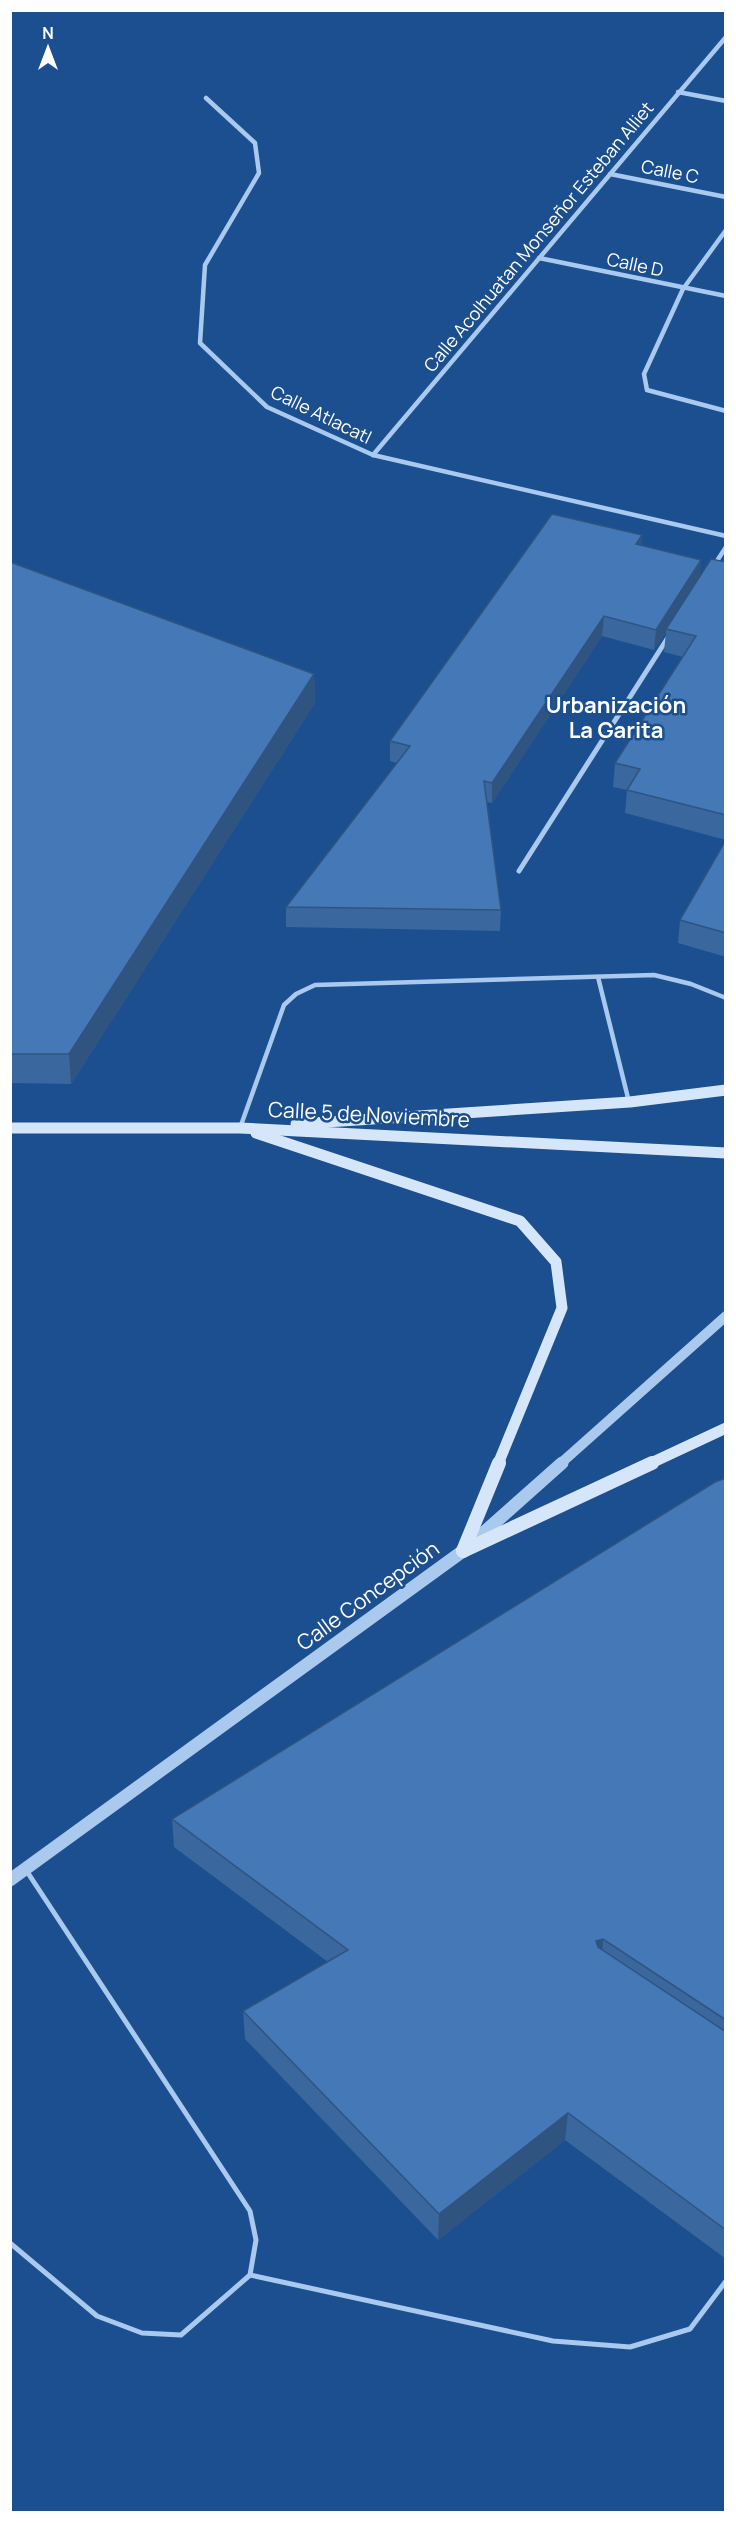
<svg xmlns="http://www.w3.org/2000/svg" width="736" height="2523" viewBox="0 0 736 2523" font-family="Manrope,sans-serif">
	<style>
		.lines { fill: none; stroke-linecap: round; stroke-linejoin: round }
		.service-far1 { stroke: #a9c9ee; stroke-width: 4.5 }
		.service { stroke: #a9c9ee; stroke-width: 5 }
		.minor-far1 { stroke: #a9c9ee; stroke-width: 4.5 }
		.minor { stroke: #a9c9ee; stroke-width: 5 }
		.tertiary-far1 { stroke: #a9c9ee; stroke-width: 10 }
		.tertiary { stroke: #a9c9ee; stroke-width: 13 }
		.secondary-far1 { stroke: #d6e6fa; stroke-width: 11 }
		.secondary { stroke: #d6e6fa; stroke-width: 14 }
		.wall { fill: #3a679d }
		.shaded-wall { fill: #305480 }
		.building { fill: #4478b7; stroke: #305480; stroke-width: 1.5 }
		.labels { text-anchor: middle; stroke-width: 5; stroke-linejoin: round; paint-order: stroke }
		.far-street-label { font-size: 18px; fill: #fff; stroke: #1b4f8f }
		.street-label { font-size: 21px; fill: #fff; stroke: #1b4f8f }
		.neighbourhood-label { font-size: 22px; font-weight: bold; fill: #fff; stroke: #1b4f8f }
	</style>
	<rect width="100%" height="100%" fill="#1b4f8f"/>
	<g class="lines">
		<!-- service-far1 -->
		<g class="service-far1">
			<path d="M598,977L629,1102"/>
			<path d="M240,1128L284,1005L296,994L315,985L654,975L691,984L726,998"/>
		</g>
		<!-- service -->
		<g class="service">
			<path d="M10,2243L97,2316L142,2333L181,2335L250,2275L256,2240L250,2211L26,1870"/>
			<path d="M250,2275L553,2341L630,2347L690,2329L726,2281"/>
		</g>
		<!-- minor-far1 -->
		<g class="minor-far1">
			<path d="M678,92L726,101"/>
			<path d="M206,98L255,143L259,173L205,265L200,343L267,407L373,455L726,536"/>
			<path d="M610,174L726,197"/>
			<path d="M726,230L683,289L644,374L647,390L726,411"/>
			<path d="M539,258L726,296"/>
			<path d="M373,455L726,37"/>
			<path d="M713,567L726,547"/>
			<path d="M666,641L669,636"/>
		</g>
		<!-- minor -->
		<path class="minor" d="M519,871L667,639"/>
		<!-- tertiary-far1 -->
		<path class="tertiary-far1" d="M560,1464L726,1316"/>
		<!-- tertiary -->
		<path class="tertiary" d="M10,1880L463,1551L562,1463"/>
		<!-- secondary-far1 -->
		<g class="secondary-far1">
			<path d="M296,1124L630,1102L726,1090"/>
			<path d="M10,1128H240L726,1153"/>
			<path d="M256,1133L520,1221L556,1262L562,1308L498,1464"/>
			<path d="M649,1464L726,1428"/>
		</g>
		<!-- secondary -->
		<g class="secondary">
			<path d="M463,1551L499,1463"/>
			<path d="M463,1551L652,1463"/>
		</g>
	</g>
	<!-- wall -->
	<g class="wall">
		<path d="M642,535L641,545L700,576L726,562V840L625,813L627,790L613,787L615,763L683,657L664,652L666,632L654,650L602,636L492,803L487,802L501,910L500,931L286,927V907L397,763L390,761V741Z"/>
		<path d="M10,562L314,674L315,703L71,1084L10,1083Z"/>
		<path d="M726,840V957L678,943L680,920Z"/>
		<path d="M726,1478V2259L565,2140L438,2240L245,2039L243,2011L328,1962L174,1847L172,1819Z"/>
	</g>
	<!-- shaded-wall -->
	<g class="shaded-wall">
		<path d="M642,535L640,555L636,544Z"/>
		<path d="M701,560L700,580L666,629V632L654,650L656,630Z"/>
		<path d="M604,616L602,636L492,803V783Z"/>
		<path d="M314,674L315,703L71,1084L69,1054Z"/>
		<path d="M603,1939L601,1967L596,1941Z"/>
		<path d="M568,2113L565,2140L438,2240L439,2214Z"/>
	</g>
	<!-- building -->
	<g class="building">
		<path d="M552,514L642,535L636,544L701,560L656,630L604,616L492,783L484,781L501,910L286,907L410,746L390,741Z"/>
		<path d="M711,559L726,562V815L627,790L640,769L615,763L696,636L666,629Z"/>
		<path d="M10,562L314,674L69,1054H10Z"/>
		<path d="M726,840V933L680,920Z"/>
		<path d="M726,1478V2020L603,1939L596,1941L598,1947L726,2032V2230L568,2113L439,2214L243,2011L348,1950L172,1819L715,1482Z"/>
	</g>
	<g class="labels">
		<!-- far-street labels -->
		<g class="far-street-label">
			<text transform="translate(670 172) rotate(11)" y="6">Calle C</text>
			<text transform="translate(539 237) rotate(-50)" y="6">Calle Acolhuatan Monseñor Esteban Alliet</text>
			<text transform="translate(635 265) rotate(12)" y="6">Calle D</text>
			<text transform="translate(321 415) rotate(26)" y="6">Calle Atlacatl</text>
		</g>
		<!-- street labels -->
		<g class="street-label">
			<text transform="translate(369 1115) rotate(3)" y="7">Calle 5 de Noviembre</text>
			<text transform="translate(368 1596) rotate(-36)" y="7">Calle Concepción</text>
		</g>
		<!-- neighbourhood labels -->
		<g class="neighbourhood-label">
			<text x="616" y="713">Urbanización<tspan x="616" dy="25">La Garita</tspan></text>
		</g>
	</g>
	<!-- border -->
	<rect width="736" height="2523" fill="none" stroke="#ffffff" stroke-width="24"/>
	<!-- north arrow -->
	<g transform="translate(48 48)" stroke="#1b4f8f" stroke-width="4.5" paint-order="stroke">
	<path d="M0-4.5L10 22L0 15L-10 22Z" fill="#ffffff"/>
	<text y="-9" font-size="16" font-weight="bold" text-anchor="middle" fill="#ffffff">N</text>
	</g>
</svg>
